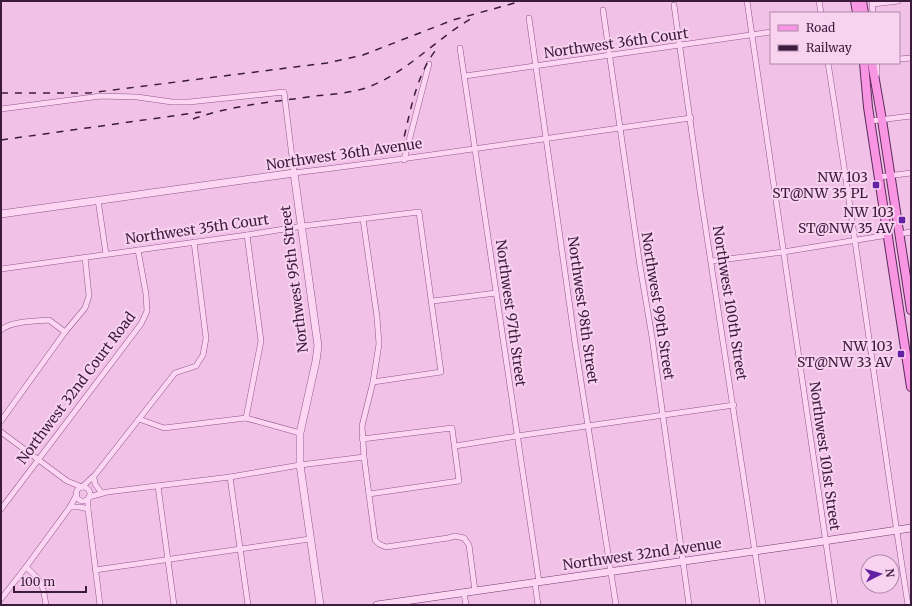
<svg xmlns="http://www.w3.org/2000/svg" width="912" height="606" viewBox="0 0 912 606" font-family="Merriweather,serif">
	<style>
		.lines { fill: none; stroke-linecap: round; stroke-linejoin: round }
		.minor-casing { stroke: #8e578b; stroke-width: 6 }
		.tertiary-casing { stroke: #8e578b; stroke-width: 8 }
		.secondary-casing { stroke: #703a6e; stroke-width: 8 }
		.primary-casing { stroke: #5b2b5b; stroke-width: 10 }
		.minor { stroke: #fcd6f3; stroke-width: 5 }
		.tertiary { stroke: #fcd6f3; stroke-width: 7 }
		.secondary { stroke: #fcd6f3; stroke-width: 7 }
		.primary { stroke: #f996e4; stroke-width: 8 }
		.rail { stroke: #3c1c3c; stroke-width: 1.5; stroke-dasharray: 7 7; stroke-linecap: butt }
		.poi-dot { fill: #6521a3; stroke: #f9d2f0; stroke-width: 1.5 }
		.labels { text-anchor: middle; stroke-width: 4; stroke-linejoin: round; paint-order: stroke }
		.street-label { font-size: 14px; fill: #3c1c3c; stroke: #f9d2f0 }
		.poi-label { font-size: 14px; fill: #3c1c3c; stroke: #f9d2f0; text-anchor: end }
	</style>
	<rect width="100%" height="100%" fill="#f2c1e7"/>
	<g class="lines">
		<defs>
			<g id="minor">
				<path d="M747,1L835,605"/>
				<path d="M819,1L821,13"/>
				<path d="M872,2L873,13"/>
				<path d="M873,4L898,1"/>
				<path d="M674,5L700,191L763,605"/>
				<path d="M603,10L640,266L652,337L689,605"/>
				<path d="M529,18L575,343L616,605"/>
				<path d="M460,48L539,582"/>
				<path d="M899,59L911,58"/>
				<path d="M828,63C857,243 880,425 908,605"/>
				<path d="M877,63V74"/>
				<path d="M465,76L771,32"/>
				<path d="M1,109L101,96L137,97L172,102H189L284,92L294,173C427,157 559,136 691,118"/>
				<path d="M871,121L911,116"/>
				<path d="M404,160L429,64"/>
				<path d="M879,177L911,173"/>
				<path d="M98,200L106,254"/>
				<path d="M363,219L377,317L379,344L373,382L362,426L364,457L375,540L379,544L386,547L448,538L455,536L464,538L469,545L475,591"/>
				<path d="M899,234L911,232"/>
				<path d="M712,261L783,252L888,235"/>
				<path d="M1,269L247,235L303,226L419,212L441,372L373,382"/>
				<path d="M433,301L496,293"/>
				<path d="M1,330C10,321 37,321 49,320L65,332"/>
				<path d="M246,418L261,341L247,235"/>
				<path d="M139,419L164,428L246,418L300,433"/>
				<path d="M1,421L65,332L85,308L89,296L85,257"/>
				<path d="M1,432L67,481L82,487"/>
				<path d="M362,439L452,428L459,481L369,494"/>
				<path d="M455,446L517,436L734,405"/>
				<path d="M230,477L248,605"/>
				<path d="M94,478L95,484L101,492"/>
				<path d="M158,486L174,605"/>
				<path d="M82,487L95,475L175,373L196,366L203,355L206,338L194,242"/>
				<circle cx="83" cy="494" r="7"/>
				<path d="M89,497L107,492L230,477L300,465L364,457"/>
				<path d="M88,499V509L100,605"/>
				<path d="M70,507H80L88,509"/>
				<path d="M1,509L141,324L147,311L146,294L138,250"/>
				<path d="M26,567C42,581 43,584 46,605"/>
				<path d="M95,570L310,539"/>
				<path d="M535,583L538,605"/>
				<path d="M464,593L466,605"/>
				<path d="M1,599L26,567L70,507L77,494"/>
			</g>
			<path id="tertiary" d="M1,214L294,173L318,346L316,361L300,433V465L320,605"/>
			<path id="secondary" d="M377,605L804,544L911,528"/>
			<g id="primary">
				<path d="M855,1L857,13"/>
				<path d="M862,1L864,13"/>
				<path d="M864,63L868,107L911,387"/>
				<path d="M872,63L882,120L911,310"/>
			</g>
		</defs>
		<!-- minor casing -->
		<use href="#minor" class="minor-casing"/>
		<!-- tertiary casing -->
		<use href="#tertiary" class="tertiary-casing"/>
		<!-- secondary casing -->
		<use href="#secondary" class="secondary-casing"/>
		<!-- primary casing -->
		<use href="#primary" class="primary-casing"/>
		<!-- minor -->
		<use href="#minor" class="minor"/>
		<!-- tertiary -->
		<use href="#tertiary" class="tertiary"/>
		<!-- secondary -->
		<use href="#secondary" class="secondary"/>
		<!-- primary -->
		<use href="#primary" class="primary"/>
		<!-- rail -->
		<g class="rail">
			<path d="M1,93H89L327,63L363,55L453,20L522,1"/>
			<path d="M193,119C232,105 274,102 315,96C333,94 354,93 371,86C410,70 438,37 474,17"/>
			<path d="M1,140L201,112"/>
			<path d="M401,150C410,115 415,74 439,46"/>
		</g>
	</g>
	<!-- markers -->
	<g class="poi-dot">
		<rect x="872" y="181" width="8" height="8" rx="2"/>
		<rect x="898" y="216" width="8" height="8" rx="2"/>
		<rect x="897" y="350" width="8" height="8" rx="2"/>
	</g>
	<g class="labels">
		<!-- street labels -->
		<g class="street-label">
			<text transform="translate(616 43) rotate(-8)" y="5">Northwest 36th Court</text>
			<text transform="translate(344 154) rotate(-8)" y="5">Northwest 36th Avenue</text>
			<text transform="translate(197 229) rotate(-8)" y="5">Northwest 35th Court</text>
			<text transform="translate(294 279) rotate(-97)" y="5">Northwest 95th Street</text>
			<text transform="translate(730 303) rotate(81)" y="5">Northwest 100th Street</text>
			<text transform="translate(658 306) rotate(81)" y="5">Northwest 99th Street</text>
			<text transform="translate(583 310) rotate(82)" y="5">Northwest 98th Street</text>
			<text transform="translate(511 313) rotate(82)" y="5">Northwest 97th Street</text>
			<text transform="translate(76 388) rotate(-53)" y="5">Northwest 32nd Court Road</text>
			<text transform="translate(825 456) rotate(82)" y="5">Northwest 101st Street</text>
			<text transform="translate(642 554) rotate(-8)" y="5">Northwest 32nd Avenue</text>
		</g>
		<!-- poi labels -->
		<g class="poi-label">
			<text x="868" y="182">NW 103<tspan x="868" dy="16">ST@NW 35 PL</tspan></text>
			<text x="894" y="217">NW 103<tspan x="894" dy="16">ST@NW 35 AV</tspan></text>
			<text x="893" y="351">NW 103<tspan x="893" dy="16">ST@NW 33 AV</tspan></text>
		</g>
	</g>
	<!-- border -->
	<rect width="912" height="606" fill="none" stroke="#3c1c3c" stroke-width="4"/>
	<!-- legend -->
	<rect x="770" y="12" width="130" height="52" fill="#f9d2f0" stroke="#ad89a8"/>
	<rect x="778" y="25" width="20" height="6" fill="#f996e4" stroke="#ad89a8"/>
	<text x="806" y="32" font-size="12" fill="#3c1c3c">Road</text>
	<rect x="778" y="45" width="20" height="6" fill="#3c1c3c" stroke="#ad89a8"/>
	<text x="806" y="52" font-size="12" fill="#3c1c3c">Railway</text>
	<!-- north arrow -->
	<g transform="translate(880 574) rotate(84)"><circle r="19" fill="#f9d2f0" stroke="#ad89a8"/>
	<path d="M0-3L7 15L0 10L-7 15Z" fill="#6521a3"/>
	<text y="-6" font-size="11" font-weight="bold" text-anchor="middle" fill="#3c1c3c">N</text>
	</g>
	<!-- scale -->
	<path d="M14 586v6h72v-6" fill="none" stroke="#3c1c3c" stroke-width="2"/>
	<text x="20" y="586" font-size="12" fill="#3c1c3c" stroke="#f9d2f0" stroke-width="3" paint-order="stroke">100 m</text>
</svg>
